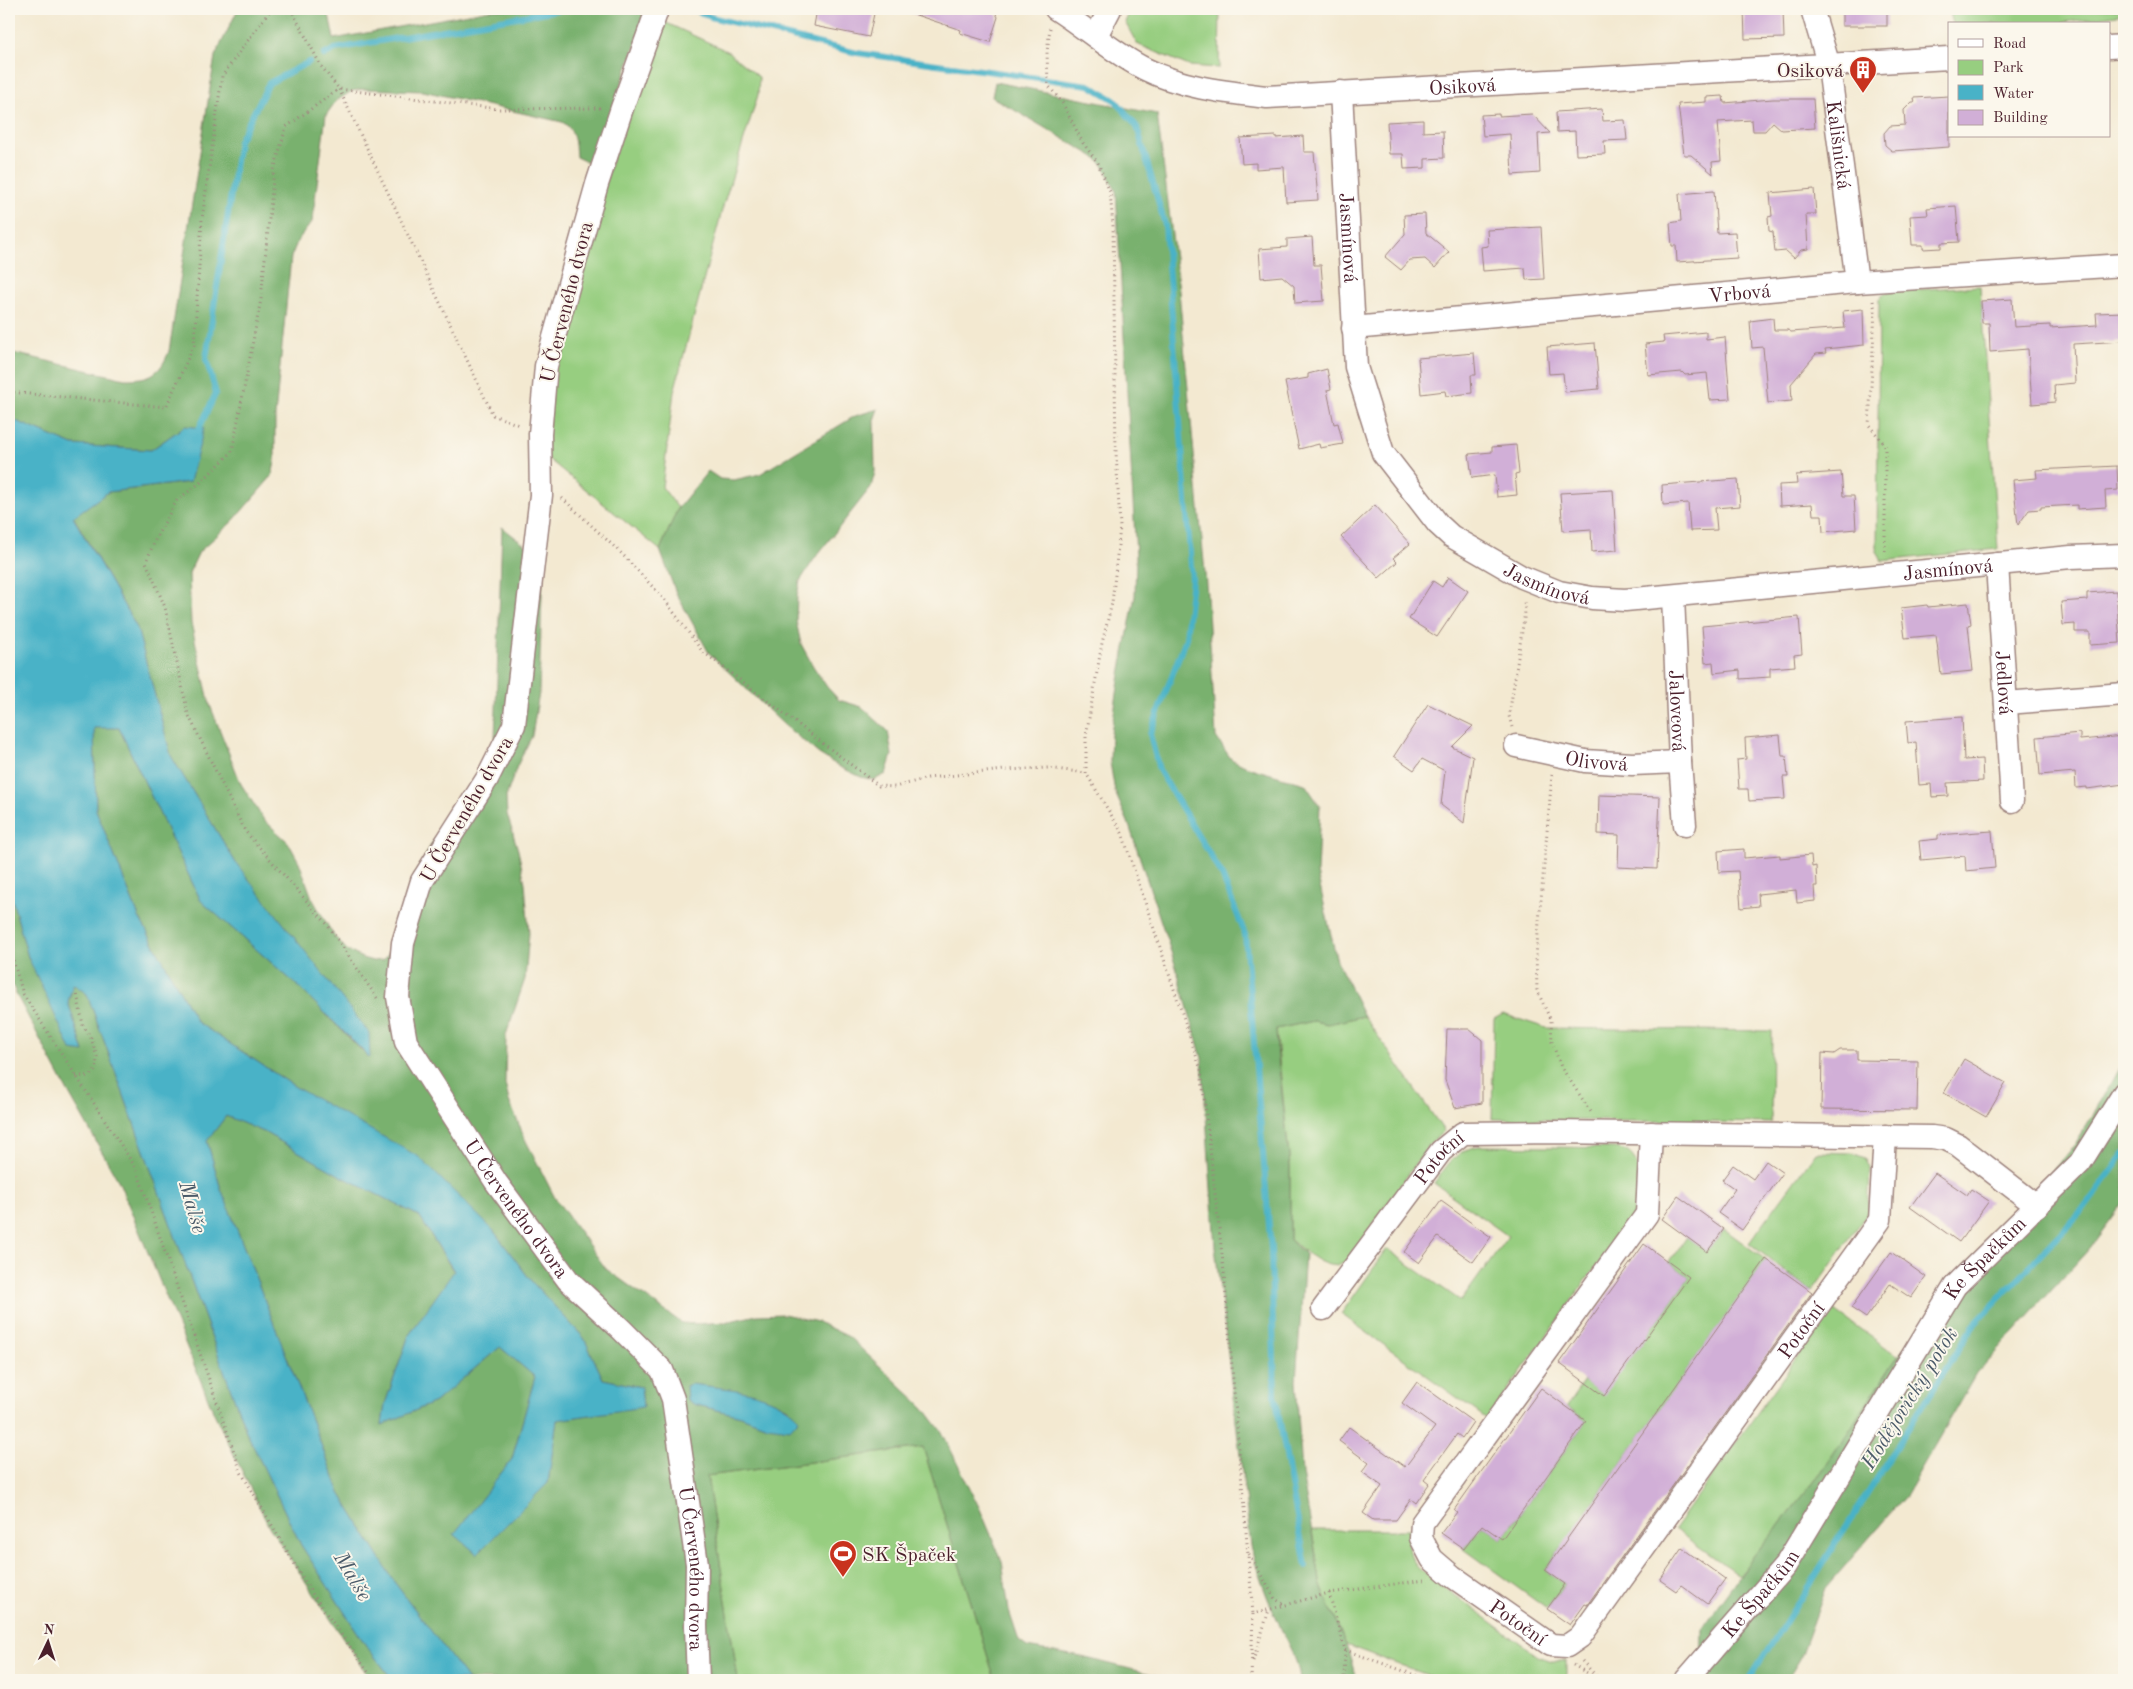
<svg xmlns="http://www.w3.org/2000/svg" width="2133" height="1689" viewBox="0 0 2133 1689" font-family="'Old Standard TT',serif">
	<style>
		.green { fill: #97ce80; stroke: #707656 }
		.forest { fill: #79b16e; stroke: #62684c; fill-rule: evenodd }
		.water { fill: #49b2c7; stroke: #4a6879 }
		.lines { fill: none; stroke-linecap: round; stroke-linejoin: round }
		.stream { stroke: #49b2c7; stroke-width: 6 }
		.building { fill: #d1afd7 }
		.minor-casing { stroke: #9e847e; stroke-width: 25 }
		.path { stroke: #9e847e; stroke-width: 3; stroke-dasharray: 1 4; stroke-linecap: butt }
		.minor { stroke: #fff; stroke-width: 22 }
		.labels { text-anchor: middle; stroke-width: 4; stroke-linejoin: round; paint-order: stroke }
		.poi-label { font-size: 20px; fill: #4a1f2b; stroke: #fbf7ec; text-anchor: end }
		.street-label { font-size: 20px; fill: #4a1f2b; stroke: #fbf7ec }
		.water-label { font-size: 21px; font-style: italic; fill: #4a5a69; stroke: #fbf7ec }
	</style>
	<rect width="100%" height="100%" fill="#fbf7ec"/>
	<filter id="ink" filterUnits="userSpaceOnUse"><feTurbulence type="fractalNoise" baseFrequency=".02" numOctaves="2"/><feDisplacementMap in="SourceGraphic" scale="10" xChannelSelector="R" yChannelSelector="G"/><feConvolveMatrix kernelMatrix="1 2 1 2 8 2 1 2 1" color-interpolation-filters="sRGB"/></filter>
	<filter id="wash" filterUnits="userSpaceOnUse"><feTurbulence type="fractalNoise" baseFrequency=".0096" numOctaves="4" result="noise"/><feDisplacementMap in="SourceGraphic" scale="20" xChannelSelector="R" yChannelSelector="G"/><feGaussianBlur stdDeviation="1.12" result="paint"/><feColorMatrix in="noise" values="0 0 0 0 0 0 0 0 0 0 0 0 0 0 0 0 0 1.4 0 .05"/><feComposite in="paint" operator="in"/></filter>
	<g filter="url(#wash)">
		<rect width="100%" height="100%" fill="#f3e9d1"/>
		<!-- green -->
		<g class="green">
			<path d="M1131,9H1220L1219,68L1189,66L1137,44L1125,22Z"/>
			<path d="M1949,9H2124V14L2052,24H1953Z"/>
			<path d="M660,20L727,51L759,77L758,95L724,203L674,392L662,487L678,508L660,550L546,457L553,372L613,156Z"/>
			<path d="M1980,286L1998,549L1882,561L1877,552L1879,299L1884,293L1891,291Z"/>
			<path d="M1503,1014L1546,1028L1772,1031L1771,1123L1492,1119L1494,1019Z"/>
			<path d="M1364,1016L1444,1131L1429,1145L1348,1260C1329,1277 1305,1250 1290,1240V1166L1276,1029L1314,1021L1328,1024Z"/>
			<path d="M1480,1146L1616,1148C1637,1151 1638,1166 1638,1184C1638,1194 1638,1202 1635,1212L1487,1419L1341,1314L1387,1249L1461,1301L1508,1236L1434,1183C1447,1166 1456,1149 1480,1146Z"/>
			<path d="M1816,1152L1852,1153L1865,1158L1870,1168L1868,1212L1812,1292L1749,1243Z"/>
			<path d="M1724,1229L1766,1260L1579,1522L1599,1536L1581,1561L1561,1547L1545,1570L1565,1584L1547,1609L1464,1549L1482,1525L1502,1539L1586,1421L1567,1406L1584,1381L1604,1395L1689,1277L1669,1262L1687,1237L1707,1252Z"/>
			<path d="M1832,1309L1898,1356L1822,1472L1739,1575L1674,1529Z"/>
			<path d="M923,1447L995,1680H738L707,1476Z"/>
			<path d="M1312,1530H1410C1407,1545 1409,1556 1418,1568L1538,1656L1552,1661H1566V1680H1441L1346,1645L1321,1586Z"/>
		</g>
		<!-- forest -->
		<g class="forest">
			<path d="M238,9H328L334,39L495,9H648L593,165L576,157C575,143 575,129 562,122L423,91L363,89L352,91L336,101L326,115L312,222L298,240L291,257L275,416V462L272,476L234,520L199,552L189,573L191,623L210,705L241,784L264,820L288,842L299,862L312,898L334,936L347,950L362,958L373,961L383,960L392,949L411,882L432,843L486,769L495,739L502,527L543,559L539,693L532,736L517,766L506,797L507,814L518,850L525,883L529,933L525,979L506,1035L505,1084L509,1101L526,1141L555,1198L606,1269L682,1323L696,1324L725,1322L757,1315L784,1314L818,1322L849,1337L923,1407L942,1432L980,1509L1002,1561L1009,1611L1019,1641L1027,1647L1082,1657L1175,1680H995L923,1447L707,1476L738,1680H468L395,1583L340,1493L220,1186L207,1141L226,1116L264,1132L341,1176L419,1216L454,1272L409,1335L385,1404L382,1425L435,1402L500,1347L535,1377L512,1459L455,1534L477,1554L548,1483L557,1420L643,1406L641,1387L603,1379L584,1338L532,1282L493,1230L297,1088L197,1022L139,917L96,810L94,727L119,728L201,901L298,986L369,1058L236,863L171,756L137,628L73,516L108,492L190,482L185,426L151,450L73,445L9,418V352L125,379C149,379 160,375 169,351L215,56ZM691,1384C726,1389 760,1392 790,1409L767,1426L741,1416L693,1404L686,1386Z"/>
			<path d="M995,82L1157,114L1179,291L1207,595L1216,737L1231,759L1247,767L1305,784L1320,806L1317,873L1337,961L1364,1016L1328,1024L1314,1021L1276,1029L1277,1048L1290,1166V1240L1305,1254L1296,1381L1302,1473L1321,1586L1346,1645L1357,1680H1300C1298,1659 1291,1652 1283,1633C1270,1605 1258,1577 1251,1546L1215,1247L1202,1058L1176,967L1128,822L1115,792L1110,762L1111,733L1120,674L1135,596L1136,556L1116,191L1103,165L1093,156L992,97Z"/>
			<path d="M878,409L874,420L875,472L871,487L815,558L800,581L797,596L796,621L801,644L813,666L827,687L839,700L862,707L888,731L892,755L886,774L874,780L861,777L840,767L819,754L783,724L709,653L676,593L660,550L678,508L708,471L720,479L734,480L760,474L855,416Z"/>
			<path d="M9,888L28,957L84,1052L68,1002L74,984L87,994L246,1431L301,1545L367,1647L393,1680H371L268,1525L213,1411L119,1182L67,1090L16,994L9,975Z"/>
			<path d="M2124,1059V1202L2089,1249L1976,1374L1906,1495L1826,1588L1800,1659L1787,1680H1701L1702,1628L1751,1560L1822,1472L1898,1356L2074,1145L2094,1113Z"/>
		</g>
		<!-- water -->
		<g class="water">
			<path d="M9,418L73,445L151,450L185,426L204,428L190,482L108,492L73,517L137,628L171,756L236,863L369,1033L370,1058L298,986L201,901L119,728H94L96,810L139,917L197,1022L297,1088L419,1157L493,1230L532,1282L584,1338L603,1379L641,1387L643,1407L557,1420L548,1483L477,1554L454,1534L512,1459L535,1377L500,1347L435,1402L382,1425L385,1404L409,1335L454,1271L419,1216L341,1176L264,1132L226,1116L207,1141L220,1186L340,1493L395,1583L468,1680H393L367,1647L301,1545L246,1431L87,994L73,984L68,1002L84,1052L71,1050L28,957L9,888Z"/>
			<path d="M691,1384C727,1389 773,1390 799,1419L790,1429L767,1426L741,1416L693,1404L687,1400L686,1386Z"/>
		</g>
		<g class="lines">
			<!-- stream -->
			<g class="stream">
				<path d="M693,9L711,17L857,53L1089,85L1116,101L1137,127L1165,225L1192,579L1186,638L1150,734L1159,770L1221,873L1245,934L1271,1250L1275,1395L1306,1566"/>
				<path d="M324,55L335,49L563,9"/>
				<path d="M197,433L216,393L206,359L239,141L269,83L309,62"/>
				<path d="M1749,1680L1973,1326L2082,1211L2124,1154"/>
			</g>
		</g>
		<g id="blocks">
			<!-- building -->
			<g class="building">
				<path d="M817,9H875L869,37L814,26Z"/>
				<path d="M907,9H993L998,17L990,42L960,33L961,30L907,12Z"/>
				<path d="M1744,9L1783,10L1784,38L1745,39Z"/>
				<rect x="1842" y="9" width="45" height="17"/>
				<path d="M1723,96L1724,103L1773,99H1813L1815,128L1782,130L1773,122L1765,131H1753L1752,120L1718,122L1721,161L1712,162L1713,174L1691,155H1684L1678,104L1706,102V97Z"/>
				<path d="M1949,96V147L1892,151L1885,145L1884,133L1890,126L1905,125L1904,110L1912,102H1915L1914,98Z"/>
				<path d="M1602,109L1603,121L1625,120L1627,140L1604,141L1605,154L1576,155L1575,131L1557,132L1556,112Z"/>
				<path d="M1499,114V116L1532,114L1550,133L1538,134L1540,173L1512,175L1510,134L1483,136L1481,115Z"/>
				<path d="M1423,120V132L1443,131L1444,158L1425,159V168L1404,169L1403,154H1389L1387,122Z"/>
				<path d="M1276,136V138L1303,136L1304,152H1314L1318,200L1286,202L1284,167L1256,169V163L1242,164L1240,138Z"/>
				<path d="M1814,189L1816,214H1806L1808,249L1801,250L1794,258L1786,251L1775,252L1773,232L1769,231L1768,217L1772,216L1770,193Z"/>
				<path d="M1714,191L1717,233L1735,232L1737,258L1677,262L1676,246H1672L1670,223L1681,221L1679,194Z"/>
				<path d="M1956,206L1959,242L1941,243V248L1923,249V245H1912L1910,216L1928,215L1927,208Z"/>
				<path d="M1425,214L1426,233L1449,252L1435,268L1425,259L1410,260L1401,270L1385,257L1405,234L1404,215Z"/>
				<path d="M1541,227L1544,279L1526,280L1525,268L1483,271L1481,247L1488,246L1487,230Z"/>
				<path d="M1312,237L1314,265H1321L1324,301L1295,303L1294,286L1282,276L1261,278L1259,249L1287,247V239Z"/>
				<path d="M2012,299L2014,327L2050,325V328L2097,325L2096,313L2124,312V341L2073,344L2075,383L2054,385L2055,402L2032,404L2028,349L1990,352L1989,323H1982L1981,301Z"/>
				<path d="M1863,309L1864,345L1825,349L1826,353L1816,354L1791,384L1792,401L1768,403L1763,347L1752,348L1750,321L1773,318L1774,330H1788L1791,332L1845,328L1843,311Z"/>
				<path d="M1706,332V339L1725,337L1730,399L1710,400L1707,373L1685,375L1682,372L1648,375L1645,344L1664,342L1663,336Z"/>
				<path d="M1595,343L1599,389L1565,392L1563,373L1549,374L1547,347Z"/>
				<path d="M1474,353L1476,375H1471L1472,393L1446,396L1445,391L1421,394L1418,358Z"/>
				<path d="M1327,369L1331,389L1327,390L1334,424L1338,423L1343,444L1320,448L1319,444L1299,449L1285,382L1308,378V374Z"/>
				<path d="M1516,445L1519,473L1515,474L1517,495L1497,497L1495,475L1472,478L1469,454L1492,452V447Z"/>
				<path d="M2117,466L2118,490L2105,491L2106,507L2077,509V505L2041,507V509L2029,510L2018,525L2013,480L2037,478L2036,470Z"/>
				<path d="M1841,472L1843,496H1854L1856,529L1823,532L1822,515H1813L1812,504L1780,506L1779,485L1797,484L1796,475Z"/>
				<path d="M1738,479L1740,506L1715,508L1717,530L1690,531L1688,503L1663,505L1662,485Z"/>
				<path d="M1613,490L1617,550L1592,552L1591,529L1563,531L1560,493Z"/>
				<path d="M1375,505L1410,544L1393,558L1397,562L1379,578L1341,537Z"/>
				<path d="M1448,577L1468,591L1437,637L1409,619L1433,581L1442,587Z"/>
				<path d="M2116,591L2120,643L2090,645V632H2075V624L2063,625L2061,602L2087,600V593Z"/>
				<path d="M1968,603L1971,624L1968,625L1973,671L1941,674L1936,635L1905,638L1901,608L1927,605L1928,607Z"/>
				<path d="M1799,617L1802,654L1794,655L1795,666L1770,668V677L1740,679V670L1714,673L1713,662L1705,663L1702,626Z"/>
				<path d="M1428,704L1473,726L1452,747L1473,757L1464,823L1441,805L1445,771L1422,759L1414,770L1394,756Z"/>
				<path d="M1962,717L1964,760L1982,759L1983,781L1947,783L1948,796L1932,797L1931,784L1919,785L1916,742L1908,743L1906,721Z"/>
				<path d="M2080,733V740L2124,736V784L2087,789V787L2076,788L2075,772L2040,775L2037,737Z"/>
				<path d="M1780,735L1782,756H1786L1788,777H1783L1785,799L1749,801L1748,789H1739L1737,760L1746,759L1745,738Z"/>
				<path d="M1599,795L1660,797L1657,869L1618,867L1619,835L1598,834Z"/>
				<path d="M1992,831L1995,868L1966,871L1965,856L1921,860L1919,841L1938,839V835Z"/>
				<path d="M1744,849V858L1780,855V858L1811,855L1812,867L1816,866L1817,886H1814L1815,901L1797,903L1796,890L1758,894L1759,906L1741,908L1738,871L1719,872L1718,851Z"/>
				<path d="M1447,1029H1469L1482,1040V1103L1455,1108L1445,1080Z"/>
				<path d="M1840,1050H1857V1060L1918,1061L1917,1110L1821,1109L1822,1053L1834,1054Z"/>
				<path d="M1964,1059L2006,1083L1986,1117L1944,1093Z"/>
				<path d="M1766,1161L1783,1173L1742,1230L1718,1213L1735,1189L1722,1180L1733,1165L1753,1179Z"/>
				<path d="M1935,1173L1967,1195L1971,1189L1989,1201L1959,1242L1910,1207Z"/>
				<path d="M1678,1196L1724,1229L1707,1252L1662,1219Z"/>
				<path d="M1441,1201L1491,1237L1473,1262L1438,1237L1419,1263L1404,1252Z"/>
				<path d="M1644,1244L1689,1277L1604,1396L1559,1363Z"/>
				<path d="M1891,1252L1926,1277L1911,1298L1890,1284L1866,1318L1851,1308Z"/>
				<path d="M1766,1259L1812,1292L1587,1605L1585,1604L1570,1625L1547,1609L1565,1584L1545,1570Z"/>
				<path d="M1417,1382L1473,1422L1462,1438L1457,1434L1424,1480L1429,1484L1416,1503L1411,1499L1396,1520H1373L1363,1513L1382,1486L1362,1472L1369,1463L1339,1441L1349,1427L1405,1467L1435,1427L1402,1403Z"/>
				<path d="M1541,1388L1586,1421L1502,1539L1482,1525L1464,1549L1441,1533L1457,1512L1454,1510Z"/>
				<path d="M1682,1548L1725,1579L1707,1604L1681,1585L1676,1591L1660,1580Z"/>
			</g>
		</g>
	</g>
	<g filter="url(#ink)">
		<use href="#blocks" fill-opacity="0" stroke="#9e847e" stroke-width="1"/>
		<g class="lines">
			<defs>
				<g id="minor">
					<path id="s1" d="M655,9L656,13L622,108L597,184L546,366L540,434L541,495L514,725L487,779L422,881L403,943L398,997L406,1042L496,1182L568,1280L621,1329L662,1370L673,1399L697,1564L696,1626L698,1680"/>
					<path id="s2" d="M1056,9C1086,28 1113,53 1145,69C1183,88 1225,92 1267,97L1949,58"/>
					<path id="s3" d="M1812,9L1829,66L1857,282"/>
					<path d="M1096,36L1110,9"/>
					<path d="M2109,47L2124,46"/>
					<path id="s4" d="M1341,92L1356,367L1383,453L1438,524L1451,536L1522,577L1559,592L1592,598L1625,600L2071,557L2124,555"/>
					<path id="s5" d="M1353,328L1857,282L2124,265"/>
					<path id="s6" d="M1997,564L2012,801"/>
					<path id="s7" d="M1673,596L1680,762L1685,825"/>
					<path d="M2006,703L2124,694"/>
					<path id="s8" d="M1516,746L1585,761L1632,764L1680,762"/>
					<path id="s9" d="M1651,1133L1647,1214L1422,1523L1421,1538L1432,1559L1452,1576L1551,1645L1567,1646L1580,1637L1880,1220L1885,1136"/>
					<path id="s10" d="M1323,1309L1441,1151L1463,1133L1551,1132L1932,1137L1946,1139L1958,1145L2037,1206"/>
					<path id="s11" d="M1686,1680L1785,1566L1955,1286L2080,1163L2124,1093"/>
				</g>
			</defs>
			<!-- minor casing -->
			<use href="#minor" class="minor-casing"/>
			<!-- path -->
			<g class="path">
				<path d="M291,9L321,66L339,89L499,109L601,108"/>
				<path d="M1050,28L1047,52L1048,85L1063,104L1083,143L1098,163L1110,192L1113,225L1116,452L1120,527L1112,603L1102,643L1086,736V773L1122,833L1201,1070L1224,1272L1253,1614"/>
				<path d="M1873,301L1875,310L1869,425L1885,445V554"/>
				<path d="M9,392L166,407L194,345L202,219L222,76L271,9"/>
				<path d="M562,498L622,554L664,599L702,651L879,786L895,787L928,778L1004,770L1048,768L1086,773"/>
				<path d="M1512,727L1509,716L1525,612L1524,600"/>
				<path d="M1552,775L1536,956L1537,990L1551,1021L1552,1042L1561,1067L1591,1112"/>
				<path d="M9,946L23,994L136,1168L241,1472L311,1592L374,1680"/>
				<path d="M377,998L327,924L245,831L188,714L165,607L146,562L156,538L177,500L200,483L232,452L261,299L274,170L286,127L339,89L493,415L519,425"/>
				<path d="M76,1076H89L96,1070L97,1057L91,1038L83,1025L77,993"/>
				<path d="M1249,1554L1275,1599L1285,1605"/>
				<path d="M1329,1593L1345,1650L1344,1680"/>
				<path d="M1345,1650L1429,1680"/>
				<path d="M1253,1661L1269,1610"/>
				<path d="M1582,1661L1598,1678"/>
				<path d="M1573,1665L1600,1680"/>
				<path d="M1251,1680L1253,1614L1329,1593L1425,1580"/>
			</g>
			<!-- minor -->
			<use href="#minor" class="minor"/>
		</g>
	</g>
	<!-- icons -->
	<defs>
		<symbol id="building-pin" viewBox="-11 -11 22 30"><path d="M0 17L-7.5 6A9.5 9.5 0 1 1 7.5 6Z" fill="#c8321e" stroke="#fbf7ec"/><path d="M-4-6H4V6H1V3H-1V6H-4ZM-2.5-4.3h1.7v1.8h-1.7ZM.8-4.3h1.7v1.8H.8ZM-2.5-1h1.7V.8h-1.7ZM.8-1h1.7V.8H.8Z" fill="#fff"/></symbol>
		<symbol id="stadium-pin" viewBox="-11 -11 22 30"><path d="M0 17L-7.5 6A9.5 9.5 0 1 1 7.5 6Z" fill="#c8321e" stroke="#fbf7ec"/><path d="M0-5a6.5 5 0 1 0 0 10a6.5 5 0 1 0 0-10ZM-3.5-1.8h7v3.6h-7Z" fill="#fff"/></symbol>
	</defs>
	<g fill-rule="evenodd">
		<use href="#building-pin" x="1847" y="54" width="32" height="43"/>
		<use href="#stadium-pin" x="827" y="1538" width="32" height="43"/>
	</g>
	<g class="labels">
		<!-- poi labels -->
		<g class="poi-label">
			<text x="1844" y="77">Osiková</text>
			<text x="862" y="1561" text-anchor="start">SK Špaček</text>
		</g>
		<!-- street labels -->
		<g class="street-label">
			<text dy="7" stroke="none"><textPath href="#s2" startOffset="429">Osiková</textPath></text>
			<text dy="7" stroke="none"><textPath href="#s3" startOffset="139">Kališnická</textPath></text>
			<text dy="7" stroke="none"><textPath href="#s4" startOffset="146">Jasmínová</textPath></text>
			<text dy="7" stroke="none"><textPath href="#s5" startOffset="388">Vrbová</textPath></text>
			<text transform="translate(566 302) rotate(-76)" y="7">U Červeného dvora</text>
			<text dy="7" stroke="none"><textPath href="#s4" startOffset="986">Jasmínová</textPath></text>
			<text dy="7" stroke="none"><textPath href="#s4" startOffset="581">Jasmínová</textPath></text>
			<text dy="7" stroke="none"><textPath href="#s6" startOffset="119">Jedlová</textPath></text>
			<text dy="7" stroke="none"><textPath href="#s7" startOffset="115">Jalovcová</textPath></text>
			<text dy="7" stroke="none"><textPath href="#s8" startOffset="82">Olivová</textPath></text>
			<text transform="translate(466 809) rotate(-60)" y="7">U Červeného dvora</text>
			<text dy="7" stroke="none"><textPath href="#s10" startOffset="191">Potoční</textPath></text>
			<text dy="7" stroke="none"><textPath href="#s1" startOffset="1281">U Červeného dvora</textPath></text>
			<text dy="7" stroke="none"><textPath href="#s11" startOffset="519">Ke Špačkům</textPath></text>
			<text dy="7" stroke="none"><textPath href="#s9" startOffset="1059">Potoční</textPath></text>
			<text dy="7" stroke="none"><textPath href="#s1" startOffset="1701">U Červeného dvora</textPath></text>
			<text dy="7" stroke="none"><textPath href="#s11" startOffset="114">Ke Špačkům</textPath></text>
			<text dy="7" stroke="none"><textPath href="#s9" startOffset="609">Potoční</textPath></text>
		</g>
		<!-- water labels -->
		<g class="water-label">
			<text transform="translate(193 1207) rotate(74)" y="7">Malše</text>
			<text transform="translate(1909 1398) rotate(-58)" y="7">Hodějovický potok</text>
			<text transform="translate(353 1576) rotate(59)" y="7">Malše</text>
		</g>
	</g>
	<!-- margin -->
	<rect width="2133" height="1689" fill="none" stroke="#fbf7ec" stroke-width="30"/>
	<!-- legend -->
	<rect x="1948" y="22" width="162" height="115" fill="#fbf7ec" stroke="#b4a19f"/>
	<rect x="1958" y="39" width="25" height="8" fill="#ffffff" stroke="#b4a19f"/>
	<text x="1993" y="48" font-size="15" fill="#4a1f2b">Road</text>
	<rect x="1958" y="60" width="25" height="15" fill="#97ce80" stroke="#b4a19f"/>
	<text x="1993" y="72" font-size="15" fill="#4a1f2b">Park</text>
	<rect x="1958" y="85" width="25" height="15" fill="#49b2c7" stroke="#b4a19f"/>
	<text x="1993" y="98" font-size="15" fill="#4a1f2b">Water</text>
	<rect x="1958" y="110" width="25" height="15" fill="#d1afd7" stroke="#b4a19f"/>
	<text x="1993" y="122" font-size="15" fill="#4a1f2b">Building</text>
	<!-- north arrow -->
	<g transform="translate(48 1642) rotate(4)" stroke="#fbf7ec" stroke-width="4" paint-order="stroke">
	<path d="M0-4L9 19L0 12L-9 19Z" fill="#4a1f2b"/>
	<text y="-8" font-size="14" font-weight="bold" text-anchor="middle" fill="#4a1f2b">N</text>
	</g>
</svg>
